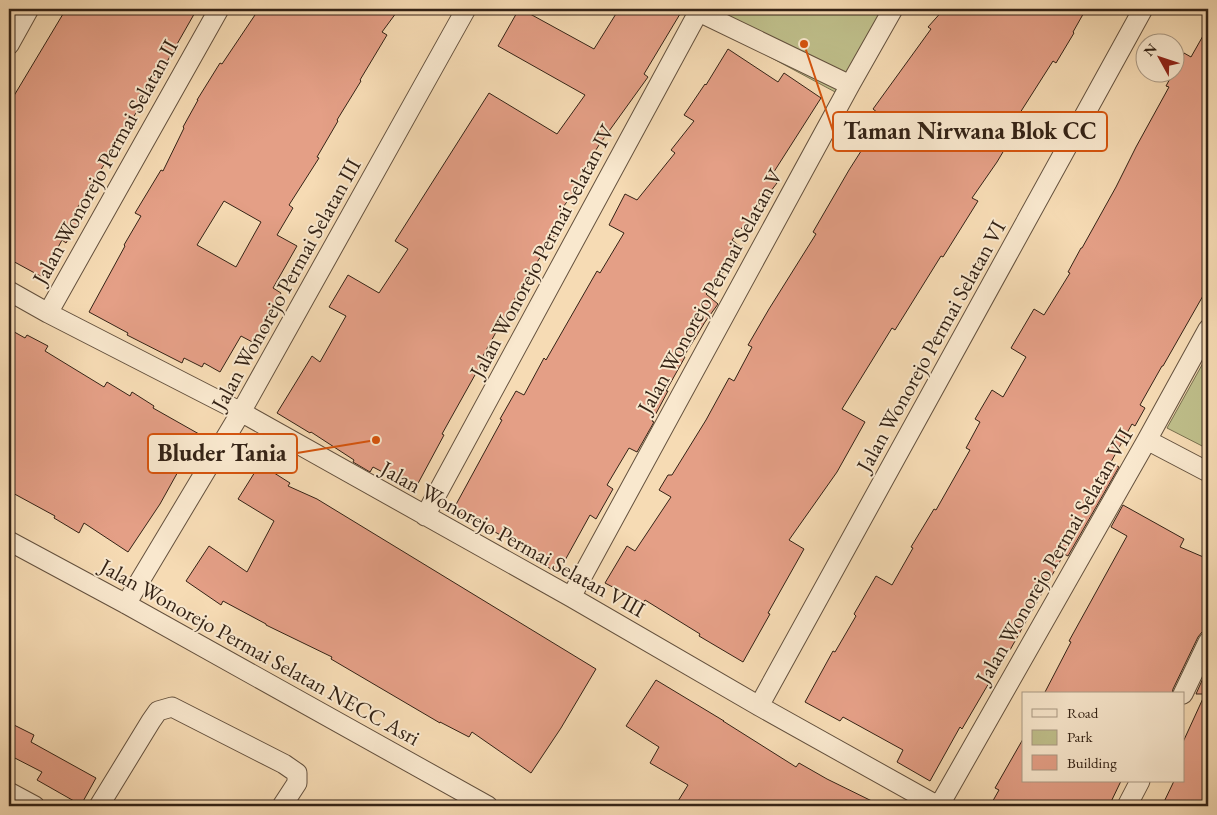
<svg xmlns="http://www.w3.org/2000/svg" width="1217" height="815" viewBox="0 0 1217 815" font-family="'EB Garamond',serif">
  <rect width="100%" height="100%" fill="#f6dbb4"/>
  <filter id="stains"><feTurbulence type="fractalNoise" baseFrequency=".004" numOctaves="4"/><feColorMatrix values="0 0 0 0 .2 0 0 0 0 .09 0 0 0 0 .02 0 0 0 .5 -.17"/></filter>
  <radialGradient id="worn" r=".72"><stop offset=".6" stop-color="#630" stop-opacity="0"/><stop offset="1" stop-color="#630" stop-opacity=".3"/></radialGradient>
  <path fill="#bfbf8b" stroke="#7a7150" d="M725 9H884L837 93 714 27Z
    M1208 354V449L1167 428Z"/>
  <path fill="#e49f86" stroke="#342316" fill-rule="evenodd" d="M66 9H197L160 74 73 215 80 220 66 243 62 240 42 277 9 259V104Z
    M259 9H399L382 32 387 35 360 80 361 81 337 120 338 121 317 157 319 158 289 205 293 208 277 235 297 246 273 288 281 293 263 326 266 327 256 344 241 336 220 372 204 363 202 367 184 358 182 363 127 335 128 333 89 312 125 246 124 245 141 216 135 213 161 170 163 171 184 128 183 127 198 100H197L220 63 222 64ZM224 201 261 222 236 267 197 245Z
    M519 9H521L594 49 619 9H683L644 74 648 77 599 145 586 166 589 168 574 188 576 190 560 211 566 215 553 234 555 235 540 255 541 256 521 287 502 324 501 323 483 356 485 357 442 434 444 435 415 489 373 467 370 472 353 462 354 460 311 432 310 433 277 413 312 356 320 362 346 316 329 307 348 275 379 293 408 249 395 241 489 93 557 134 585 95 498 46Z
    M944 9H1086L1073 32 1074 33 1056 63 1053 61 1011 127 1016 130 997 162 972 198 978 201 943 257 941 256 895 330 892 328 842 409 865 422 837 472 789 540 804 549 768 613 770 614 743 662 699 636 700 634 645 600 643 603 605 583 627 546 635 551 671 497 659 490 668 475H672L706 420 729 378 734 381 752 347 748 345 769 309 816 234 813 232 849 170 863 148 856 143 878 113 873 109 931 29 928 27Z
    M1208 27V287L1163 366H1162L1140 405 1145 408 1135 426 1132 424 1111 462 1119 467 1068 556 1064 554 1010 650H1009L993 676 962 729 960 727 930 781 897 762 903 750 843 717 840 721 805 702 833 651 835 652 856 616 854 614 876 576 892 585 913 548 911 547 934 509 936 510 970 450 966 448 980 422 975 419 992 390 1003 397 1026 357 1011 348 1034 309 1044 315 1070 273 1068 272 1081 248H1082L1116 187 1136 147 1169 87 1166 86 1184 53 1191 57Z
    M728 49 778 82 784 73 821 98 770 178 777 183 754 213 732 240 742 248 706 294 718 304 705 322 684 356 685 357 666 391H668L652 421 654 422 637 452 629 448 607 485 613 489 596 519 590 515 558 573 530 557 533 552 453 510 502 420 500 419 516 391 524 395 544 358 546 360 597 271 600 273 624 233 609 225 625 194 637 200 675 153 671 150 694 121 684 115 705 84 706 85Z
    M9 329 25 338 27 335 48 346 45 351 104 387 107 382 130 396 132 392 154 406 153 408 199 434 160 504 128 552 84 523 79 533 54 518 55 516 9 491Z
    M260 464 290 483 288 486 317 499 596 669 561 728 531 773 472 732 469 737 440 722V723L331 659 332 657 266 625V624L223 601 221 605 186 581 209 546 247 572 274 521 238 499Z
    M1123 505 1184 539 1180 547 1208 559V631L1202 632 1198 637 1173 689 1172 694H1044L1071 642 1069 641 1127 536 1111 527Z
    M1208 667V806H1162L1174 781H1183V742L1205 694H1196Z
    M656 680 724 721H723L796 767 799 763 827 779 882 806H675L688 785 650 763 659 747 626 726Z
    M14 725 34 735 31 742 96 778 81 805 37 780 42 772 9 755V736Z
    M1023 739V781H1121L1109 806H990L999 790 995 788Z"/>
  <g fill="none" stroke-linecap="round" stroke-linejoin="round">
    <defs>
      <path id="street" d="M699 12 850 85
        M9 45 29 9
        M9 291 48 313 241 412 571 597 759 706 938 806
        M48 313 219 9
        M1147 440 1208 472
        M425 516 700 9
        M9 541 126 604 488 806
        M571 597 850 85 893 9
        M126 604 241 412 466 9
        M1183 694 1208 642
        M759 706 1143 9
        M9 792 35 806
        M99 806 151 721 158 711 172 707 284 764 297 773V783L282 806
        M939 806 1147 440 1208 329
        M1127 806 1140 781"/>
    </defs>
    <use href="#street" stroke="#64513e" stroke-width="21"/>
    <use href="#street" stroke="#f9e8ce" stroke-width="19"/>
  </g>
  <g text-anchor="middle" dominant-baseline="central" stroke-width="4" stroke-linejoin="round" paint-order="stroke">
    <g font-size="22" fill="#342316" stroke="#f9e8ce">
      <text transform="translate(105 162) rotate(-61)">Jalan Wonorejo Permai Selatan II</text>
      <text transform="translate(542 251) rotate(-62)">Jalan Wonorejo Permai Selatan IV</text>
      <text transform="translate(286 284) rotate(-61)">Jalan Wonorejo Permai Selatan III</text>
      <text transform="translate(710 291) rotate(-61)">Jalan Wonorejo Permai Selatan V</text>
      <text transform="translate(931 346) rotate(-61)">Jalan Wonorejo Permai Selatan VI</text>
      <text transform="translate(513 539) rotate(29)">Jalan Wonorejo Permai Selatan VIII</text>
      <text transform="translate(1054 556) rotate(-60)">Jalan Wonorejo Permai Selatan VII</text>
      <text transform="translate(260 652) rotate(29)">Jalan Wonorejo Permai Selatan NECC Asri</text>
    </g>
  </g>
  <path fill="none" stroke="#d6540d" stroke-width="2" d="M804 44L833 131M376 440L297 453"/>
  <g fill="#d6540d" stroke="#f9e8ce" stroke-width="2">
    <circle cx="804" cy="44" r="5"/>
    <circle cx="376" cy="440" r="5"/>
  </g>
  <g fill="#f9e8ce" stroke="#d6540d" stroke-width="2">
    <rect x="833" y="112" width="274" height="39" rx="5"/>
    <rect x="148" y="434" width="149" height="39" rx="5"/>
  </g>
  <g font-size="24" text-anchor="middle" font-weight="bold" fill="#342316">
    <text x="970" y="139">Taman Nirwana Blok CC</text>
    <text x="222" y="461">Bluder Tania</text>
  </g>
  <rect width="1217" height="815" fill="none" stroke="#f6dbb4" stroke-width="30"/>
  <rect x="10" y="10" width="1197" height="795" fill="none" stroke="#342316" stroke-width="2.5"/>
  <rect x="15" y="15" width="1187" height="785" fill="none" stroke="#342316"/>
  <rect x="1022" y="692" width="162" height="90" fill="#f9e8ce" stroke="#aa9984"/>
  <rect x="1032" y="709" width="25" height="8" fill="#f9e8ce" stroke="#aa9984"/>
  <text x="1067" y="718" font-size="15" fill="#342316">Road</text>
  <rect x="1032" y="730" width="25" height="15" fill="#bfbf8b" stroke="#aa9984"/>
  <text x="1067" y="742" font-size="15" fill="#342316">Park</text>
  <rect x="1032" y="755" width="25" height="15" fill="#e49f86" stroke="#aa9984"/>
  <text x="1067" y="768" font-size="15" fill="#342316">Building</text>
  <g transform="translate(1160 58) rotate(310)"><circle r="24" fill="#f9e8ce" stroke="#aa9984"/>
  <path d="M0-4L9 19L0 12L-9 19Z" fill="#8f2418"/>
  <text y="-8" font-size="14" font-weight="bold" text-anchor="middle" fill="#342316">N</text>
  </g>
  <rect width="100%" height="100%" filter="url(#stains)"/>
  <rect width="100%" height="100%" fill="url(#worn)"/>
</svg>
